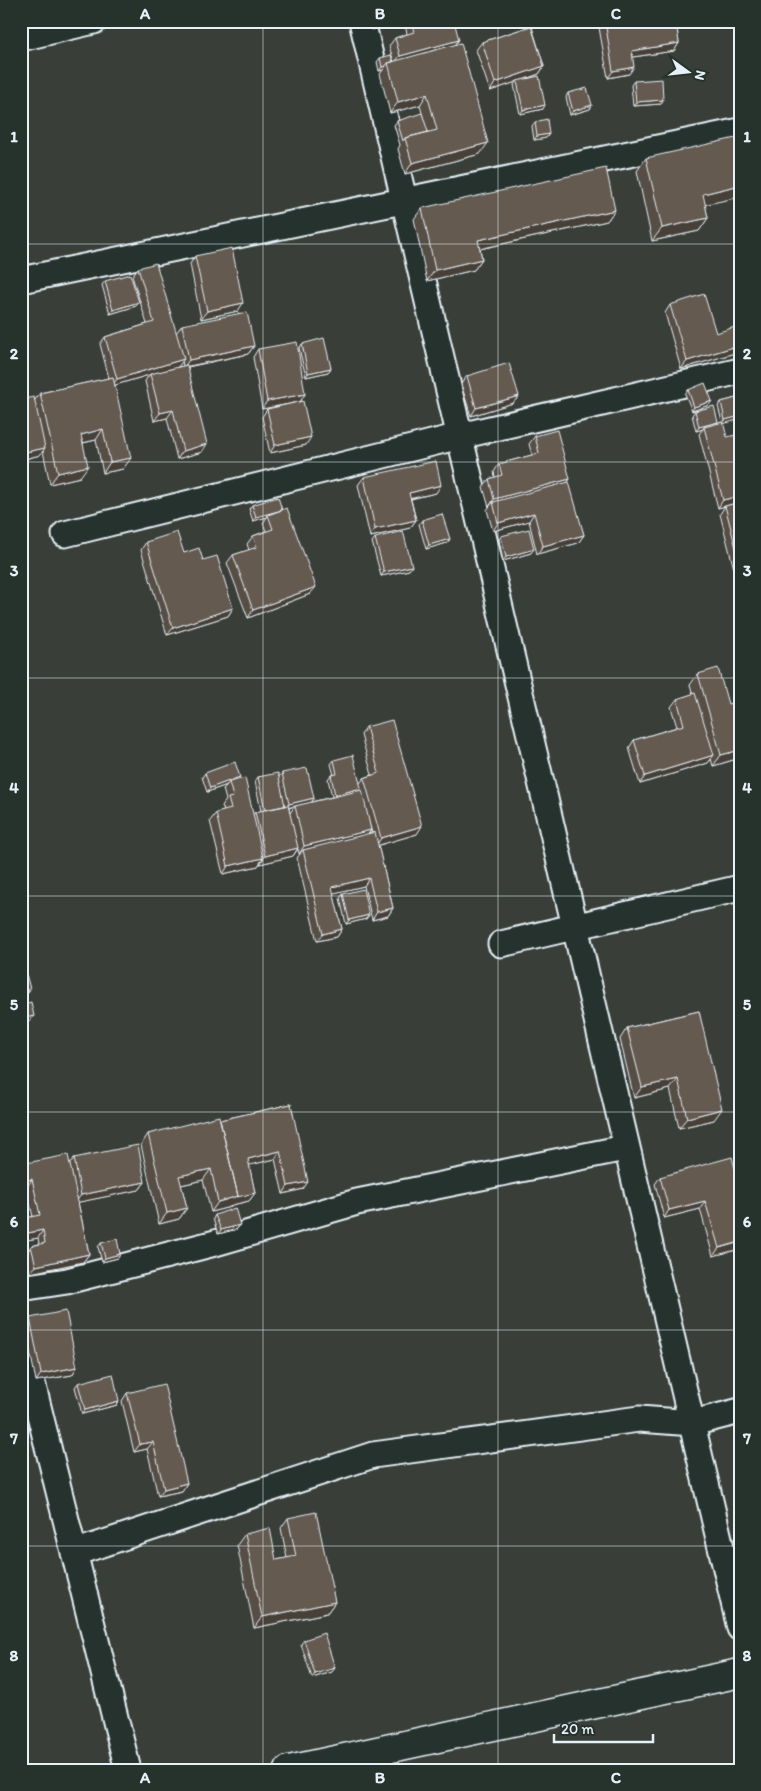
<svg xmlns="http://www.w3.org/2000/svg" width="761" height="1791" viewBox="0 0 761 1791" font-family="Itim,sans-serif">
  <rect width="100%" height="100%" fill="#393f38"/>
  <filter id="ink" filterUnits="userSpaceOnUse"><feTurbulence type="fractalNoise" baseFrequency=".02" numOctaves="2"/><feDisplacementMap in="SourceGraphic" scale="10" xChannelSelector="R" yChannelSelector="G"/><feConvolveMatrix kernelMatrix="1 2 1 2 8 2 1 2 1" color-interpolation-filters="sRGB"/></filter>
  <g filter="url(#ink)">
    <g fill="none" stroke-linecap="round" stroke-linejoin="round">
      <defs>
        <path id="minor" d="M362 21 740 1628
          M21 38 94 21
          M21 280 740 131
          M65 534 460 436 740 371
          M501 944 740 888
          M21 1288 67 1281 215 1243 357 1202 625 1148
          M21 1338 128 1770
          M74 1553 373 1455 639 1419 693 1423 740 1411"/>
        <path id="tertiary" d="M289 1770 740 1673"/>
      </defs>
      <use href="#minor" stroke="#e8f1f8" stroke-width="29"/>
      <use href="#tertiary" stroke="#e8f1f8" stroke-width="31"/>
      <use href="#minor" stroke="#26332d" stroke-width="25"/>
      <use href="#tertiary" stroke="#26332d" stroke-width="28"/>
    </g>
    <path fill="#574d45" stroke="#e8f1f8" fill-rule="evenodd" d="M369 21H400L371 30Z
      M404 21H454L455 45 480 154 405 174 398 149 400 145 394 125 397 121H424L420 105 390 113 380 74 383 70 379 71 377 62 380 58 394 62 389 46 395 38 407 34Z
      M523 21H554L532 27 544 66 539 74 528 78 543 109 520 114 514 85 516 82 490 91 476 50 482 42 525 28Z
      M599 21H676L679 43 674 51 633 57 629 74 608 78 598 22Z
      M634 81 661 104 633 106 631 85Z
      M568 93 592 105 590 109 570 115 566 97Z
      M535 122 549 134 546 138 534 140 532 126Z
      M646 158 705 205 708 218 699 231 652 241 637 171Z
      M422 208 615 210 607 221 480 249 482 259 474 270 427 281 414 219Z
      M195 256 238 311 201 319 190 264Z
      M138 268 176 333 182 325 254 346 248 354 188 367 202 452 177 459 167 418 154 421 145 381 149 375 115 385 123 469 103 473 96 440 83 443 80 477 50 484 43 451 40 455 21 460V400H35L40 393 109 378 100 344 105 337 147 324 132 276ZM182 361 183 366 171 369 178 367Z
      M105 281 139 302 136 306 110 314 102 285Z
      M670 305 716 333 738 352 681 369 665 313Z
      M302 344 331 368 328 372 306 377 299 348Z
      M258 349 305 394 300 402 306 445 270 453 262 417 267 409 293 403 262 409 253 357Z
      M467 376 519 396 513 403 471 416 461 384Z
      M688 390 709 405 692 411 685 394Z
      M740 397 723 424 740 502 718 508 699 434 703 429 696 431 692 415 695 411 717 423 722 422 718 406 721 402Z
      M535 436 570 479 567 483 584 535 578 543 537 554 529 521 493 531 487 510 489 507 483 487 489 479 495 477 494 472 499 464 532 455 529 444Z
      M364 477 436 493 411 499 416 520 410 528 370 537 358 485Z
      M740 502V572L735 573 720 514 725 506Z
      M252 505 282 510 310 594 248 618 227 563 233 555 249 550 247 544 253 536 266 531 263 523 267 517 253 521 249 509Z
      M422 520 450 539 447 543 426 549 419 524Z
      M501 536 531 553 503 561 499 540Z
      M375 538 412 566 409 570 381 576 372 542Z
      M146 542 184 553 203 560 233 608 228 616 167 635 141 550Z
      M739 576H740V595L736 580Z
      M740 663V693L734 672Z
      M698 674 740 758 713 766 711 759 708 763 640 784 629 748 634 740 677 727 671 707 677 699 693 694 690 685Z
      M366 727 417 834 378 845 393 908 388 916 372 920 364 886 333 893 342 929 337 937 317 941 297 858 300 854H299L298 849 293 856 260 864V863L258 866 223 874 210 821 216 813 224 811 222 806 226 800 223 789 227 785 207 792 202 777 205 773 238 779 253 815 255 812 261 811 255 781 258 777H279L282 773 311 802 332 797 328 779 331 775H334L331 764 334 760 360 783 364 778 372 775 361 735ZM295 806 290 813 289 808ZM368 820 372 833 368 834 371 830Z
      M343 894 369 915 366 919 346 924 340 898Z
      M699 1011 714 1120 679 1128 670 1089 634 1098 620 1039 627 1028Z
      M291 1104 303 1189 283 1194 275 1159 249 1165 255 1193 249 1201 232 1205 230 1207 211 1212 203 1180 181 1185 187 1208 179 1219 159 1224 141 1145 148 1134 220 1120Z
      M74 1158 145 1182 139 1190 78 1202 89 1254 83 1262 30 1273 26 1254 31 1246 39 1244 38 1238 22 1241 21 1235V1223L25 1218 33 1217 21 1164H70Z
      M660 1177 740 1188V1249L713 1256 700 1209 664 1218 655 1184Z
      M215 1215 240 1225 237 1229 218 1234 213 1219Z
      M101 1243 120 1254 118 1258 102 1262 98 1247Z
      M30 1318 77 1367 72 1375 36 1381 25 1326Z
      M78 1383 119 1401 117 1405 82 1414 75 1387Z
      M127 1393 187 1483 182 1491 158 1496 147 1449 134 1452 122 1401Z
      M288 1518 335 1602 327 1613 254 1628 237 1545 245 1534 276 1560 287 1558 281 1528Z
      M304 1640 332 1672 312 1678 301 1644Z"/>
    <path fill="#473f38" stroke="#e8f1f8" d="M380 21H400L371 30 377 22Z
      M531 21H554L526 29Z
      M459 40 453 47 394 63 400 56Z
      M679 43 674 51 626 58 632 51Z
      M386 66 383 70 379 71 382 67Z
      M544 66 539 74 517 82V81L516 82 490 91 495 83Z
      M634 67 629 74 608 78 613 71Z
      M427 94 420 105 390 113 398 102Z
      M663 100 661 104 633 106 636 102Z
      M545 105 543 109 520 114 523 110Z
      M592 105 590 109 570 115 573 111Z
      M549 134 546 138 534 140 537 136Z
      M488 143 480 154 405 174 412 163Z
      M740 185V197L694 207 703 194Z
      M615 210 607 221 470 251 478 240Z
      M708 218 699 231 652 241 662 228Z
      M482 259 474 270 427 281 435 270Z
      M139 302 136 306 110 314 113 310Z
      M243 303 238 311 201 319 207 311Z
      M740 345V349L738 352 681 369 687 361Z
      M254 346 248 354 184 367 189 360Z
      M184 359 178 367 150 375V374L149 375 112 386 117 379Z
      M331 368 328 372 306 377 308 373Z
      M305 394 300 402 262 409 267 401Z
      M519 396 513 403 471 416 476 408Z
      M712 401 709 405 692 411 694 407Z
      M173 410 167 418 154 421 160 413Z
      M740 416V419L723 424 725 420Z
      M718 422 715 426 704 427 703 429 696 431 699 427Z
      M103 429 96 440 73 445 81 435Z
      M311 437 306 445 270 453 275 445Z
      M207 444 202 452 177 459 183 451Z
      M45 448 40 455 21 460V453Z
      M131 458 123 469 103 473 110 462Z
      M88 466 80 477 50 484 58 473Z
      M570 479 564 487 493 502 489 507 494 499Z
      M441 485 436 493 404 500 409 493Z
      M740 496V502L718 508 723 500Z
      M282 510 268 515 267 517 253 521 256 517Z
      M534 513 529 521 493 531 498 523Z
      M416 520 410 528 370 537 375 529Z
      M584 535 578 543 537 554 543 546Z
      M450 539 447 543 426 549 429 545Z
      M534 549 531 553 503 561 506 557Z
      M412 566 409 570 381 576 384 572Z
      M740 566V572L735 573Z
      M316 587 310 594 248 618 253 610Z
      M233 608 228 616 167 635 173 628Z
      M740 750V758L713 766 721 755Z
      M714 755 708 763 640 784 645 776Z
      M240 777 237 781 229 782 227 785 207 792 210 788Z
      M361 788 358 792 332 799 335 795Z
      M314 798 311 803 286 808 289 804Z
      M422 826 417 834 376 846 381 838Z
      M371 830 365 838 303 850 300 854H299L304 846Z
      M298 848 293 856 260 864 265 856Z
      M263 858 258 866 223 874 228 866Z
      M369 878 364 886 326 895 332 887Z
      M393 908 388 916 372 920 377 912Z
      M369 915 366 919 346 924 349 920Z
      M342 929 337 937 317 941 323 934Z
      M30 989 25 997 21 998V991Z
      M34 1016 31 1020 21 1022V1019Z
      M678 1079 670 1089 634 1098 642 1087Z
      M722 1109 714 1120 679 1128 687 1118Z
      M280 1151 275 1159 242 1167 248 1159Z
      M211 1169 203 1180 172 1187 179 1176Z
      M32 1179 27 1187 21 1188V1182Z
      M145 1182 139 1190 75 1203 81 1195Z
      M308 1182 303 1189 283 1194 288 1186Z
      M255 1193 249 1201 232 1205 230 1207 211 1212 218 1202 238 1196Z
      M705 1201 700 1209 664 1218 669 1210Z
      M187 1208 179 1219 159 1224 167 1213Z
      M240 1225 237 1229 218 1234 221 1230Z
      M43 1230 38 1238 22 1241 28 1233Z
      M740 1242V1249L713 1256 719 1248Z
      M89 1254 83 1262 30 1273 36 1266Z
      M120 1254 118 1258 102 1262 105 1258Z
      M77 1367 72 1375 36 1381 41 1374Z
      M119 1401 117 1405 82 1414 85 1410Z
      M153 1442 147 1449 134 1452 140 1444Z
      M187 1483 182 1491 158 1496 164 1489Z
      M335 1602 327 1613 254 1628 262 1617Z
      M335 1668 332 1672 312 1678 315 1674Z"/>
    <path fill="#655a50" stroke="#e8f1f8" d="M411 21H454L459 40 400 56 395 38 414 32Z
      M605 21H676L679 43 632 51 634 67 613 71Z
      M531 26 544 66 495 83 482 42Z
      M461 43 488 143 412 163 405 138 437 130 427 94 398 102 388 63Z
      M391 55 393 62 388 63 386 66 382 67 380 58Z
      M539 76 545 105 523 110 517 81Z
      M662 79 663 100 636 102 634 81Z
      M587 88 592 105 573 111 568 93Z
      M422 113 428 132 405 138 403 141 397 121Z
      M547 119 549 134 537 136 535 122Z
      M740 137V185L703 194 708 218 662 228 646 158Z
      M606 168 615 210 478 240 482 259 435 270 422 208Z
      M232 248 243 303 207 311 195 256Z
      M156 263 184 359 117 379 105 337 154 322 138 268Z
      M130 274 139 302 113 310 105 281Z
      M704 294 716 333 738 326 740 332V345L687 361 670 305Z
      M247 312 254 346 189 360 182 325Z
      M324 338 331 368 308 373 302 344Z
      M297 342 305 394 267 401 258 349Z
      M509 363 519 396 476 408 467 376Z
      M187 365 207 444 183 451 173 410 160 413 150 374Z
      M113 377 131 458 110 462 103 429 81 435 88 466 58 473 40 393Z
      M705 383 712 401 694 407 688 390Z
      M34 397 45 448 21 453V400Z
      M740 397V416L725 420 721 402Z
      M303 401 311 437 275 445 267 409Z
      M714 406 718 422 699 427 695 411Z
      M723 422 727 437 740 434V496L723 500 704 427Z
      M557 430 570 479 494 499 489 479 502 475 499 464 539 453 535 436Z
      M436 461 441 485 409 493 416 520 375 529 364 477Z
      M569 482 584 535 543 546 534 513 498 523 493 502Z
      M278 497 282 510 256 517 252 505Z
      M740 502V564L725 506Z
      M287 508 316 587 253 610 233 555 257 547 253 536 273 529 268 515Z
      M442 514 450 539 429 545 422 520Z
      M529 529 534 549 506 557 501 536Z
      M403 531 412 566 384 572 375 538Z
      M177 532 184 553 199 548 203 560 217 556 233 608 173 628 146 542Z
      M718 668 728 704 740 700V750L721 755 698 674Z
      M695 693 714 755 645 776 634 740 684 725 677 699Z
      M392 720 422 826 381 838 364 778 379 773 366 727Z
      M353 755 361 788 335 795 331 775 337 774 334 760Z
      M235 762 240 777 210 788 205 773Z
      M307 768 314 798 289 804 282 773Z
      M278 773 285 806 265 810 258 777Z
      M245 778 263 858 228 866 216 813 231 809 228 798 233 797 229 782Z
      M362 790 371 830 304 846 295 806Z
      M288 805 298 848 265 856 255 812Z
      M375 832 393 908 377 912 369 878 332 887 342 929 323 934 303 850Z
      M363 889 369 915 349 920 343 894Z
      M21 955 30 989 21 991Z
      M31 1002 34 1016 21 1019V1005Z
      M699 1011 722 1109 687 1118 678 1079 642 1087 627 1028Z
      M291 1104 308 1182 288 1186 280 1151 248 1159 255 1193 237 1197 238 1196 220 1120Z
      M219 1116 238 1196 218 1202 211 1169 179 1176 187 1208 167 1213 148 1134Z
      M138 1145 145 1182 81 1195 74 1158Z
      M68 1155 89 1254 36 1266 31 1246 45 1243 43 1230 28 1233 25 1218 40 1215 32 1179 21 1182V1164Z
      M732 1157 740 1188V1242L719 1248 705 1201 669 1210 660 1177Z
      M235 1208 240 1225 221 1230 215 1215Z
      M117 1239 120 1254 105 1258 101 1243Z
      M66 1311 77 1367 41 1374 30 1318Z
      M113 1374 119 1401 85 1410 78 1383Z
      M164 1384 187 1483 164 1489 153 1442 140 1444 127 1393Z
      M316 1512 335 1602 262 1617 245 1534 270 1528 276 1560 296 1556 288 1518Z
      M324 1633 335 1668 315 1674 304 1640Z"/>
  </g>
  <path fill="none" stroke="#e8f1f8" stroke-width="1" stroke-opacity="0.55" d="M263 21V1770M498 21V1770M21 244H740M21 462H740M21 678H740M21 896H740M21 1112H740M21 1330H740M21 1546H740"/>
  <rect width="761" height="1791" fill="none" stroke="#26332d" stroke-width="55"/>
  <g transform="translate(688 72) rotate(105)" stroke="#26332d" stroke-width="4" paint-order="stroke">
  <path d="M0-4L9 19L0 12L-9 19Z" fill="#e8f1f8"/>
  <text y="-8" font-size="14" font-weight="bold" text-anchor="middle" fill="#e8f1f8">N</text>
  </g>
  <path d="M554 1734v8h99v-8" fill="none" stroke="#e8f1f8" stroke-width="2.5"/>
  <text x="561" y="1734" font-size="15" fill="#e8f1f8" stroke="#26332d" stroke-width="4" paint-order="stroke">20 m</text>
  <rect x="28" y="28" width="706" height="1736" fill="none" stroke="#e8f1f8" stroke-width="2"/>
  <g font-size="16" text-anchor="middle" font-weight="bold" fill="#e8f1f8">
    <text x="145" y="19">A</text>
    <text x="380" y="19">B</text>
    <text x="616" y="19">C</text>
    <text x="14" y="142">1</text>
    <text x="747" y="142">1</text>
    <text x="14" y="359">2</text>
    <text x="747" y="359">2</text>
    <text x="14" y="576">3</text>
    <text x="747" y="576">3</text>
    <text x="14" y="793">4</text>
    <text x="747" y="793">4</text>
    <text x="14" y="1010">5</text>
    <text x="747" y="1010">5</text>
    <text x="14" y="1227">6</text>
    <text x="747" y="1227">6</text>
    <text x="14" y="1444">7</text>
    <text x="747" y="1444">7</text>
    <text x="14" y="1661">8</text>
    <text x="747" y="1661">8</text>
    <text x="145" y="1783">A</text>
    <text x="380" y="1783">B</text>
    <text x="616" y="1783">C</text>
  </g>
</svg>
